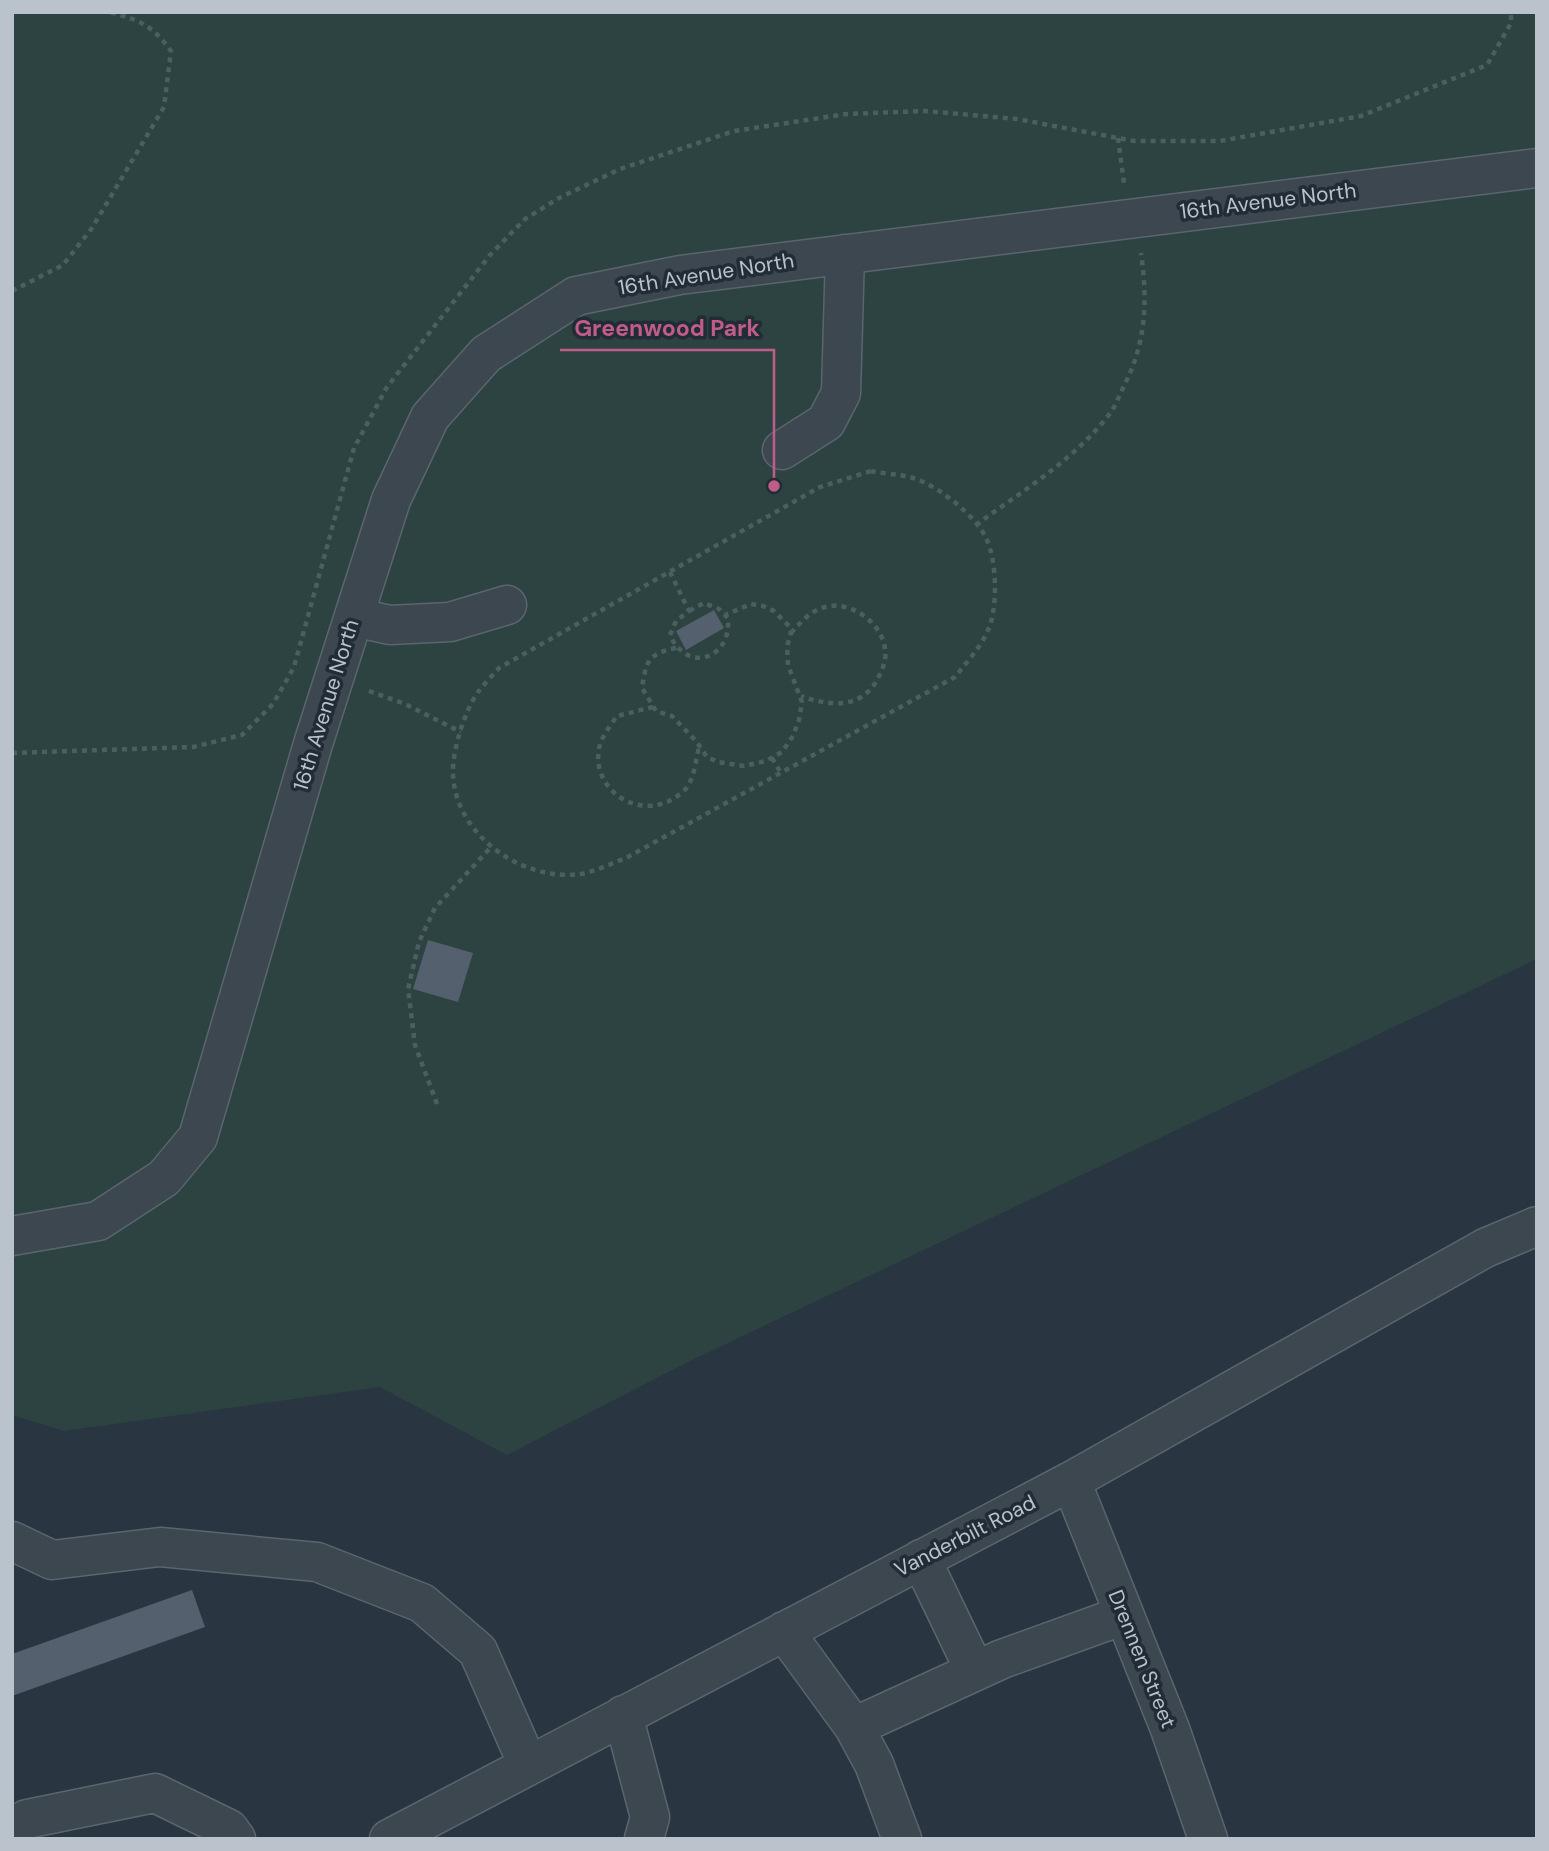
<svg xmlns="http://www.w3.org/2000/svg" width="1549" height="1851" viewBox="0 0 1549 1851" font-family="'DM Sans',sans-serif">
  <rect width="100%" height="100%" fill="#293540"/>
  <path fill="#2c4342" d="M12 12H1537V959L688 1362 507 1455 380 1387 64 1431 12 1415Z"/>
  <path fill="#55606e" d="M714 610 724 628 686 650 676 631Z
    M428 940 473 953 458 1002 413 989Z
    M192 1590 205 1627 12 1696V1654Z"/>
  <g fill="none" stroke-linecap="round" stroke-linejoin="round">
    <defs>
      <path id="minor" d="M782 450 826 422 841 393 845 254
        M354 617 390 625 450 622 507 605
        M12 1236 98 1221 164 1178 198 1137 313 744 391 500 430 417 486 354 576 296 680 275 1537 168
        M1071 1481 1170 1729 1208 1839
        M12 1541 52 1560 160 1547 317 1562 422 1603 478 1651 528 1765
        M921 1559 975 1671
        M784 1631 854 1727 1002 1659 1124 1615
        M623 1715 650 1817 644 1839
        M854 1727 874 1764 902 1839
        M12 1826 27 1819 155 1793 229 1829 236 1839
        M389 1839 1071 1481 1485 1248 1537 1226"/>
    </defs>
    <use href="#minor" stroke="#5b656e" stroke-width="41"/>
    <path stroke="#4b5f60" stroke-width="4.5" stroke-dasharray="5 5" stroke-linecap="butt" d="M1118 138 1124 183
      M12 291 63 265 92 228 164 107 171 51C152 25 140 20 109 12
      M871 471C884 474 900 474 913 478 937 485 976 516 986 538 996 558 997 597 992 618 987 641 969 659 955 677L626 858C612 863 595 872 580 874 522 882 454 834 453 773 452 751 465 710 478 692 484 684 492 676 499 668L820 487Z
      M976 525C1022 491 1076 459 1111 412 1116 405 1119 396 1123 388 1146 344 1148 302 1141 253
      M670 572 689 611 676 621 670 635C688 675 732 658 728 618L719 609 704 603 689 611
      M791 633C801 622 810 611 825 607 851 600 882 623 885 649 887 659 882 671 877 680 860 710 829 706 801 696
      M676 648C648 654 646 661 642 688L656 711 672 716 696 741 707 757 718 762 744 766 766 761 782 752 793 736 799 720 802 702 788 665 787 646 791 633 789 626 774 611 763 606 751 604 725 615
      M369 691 405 704 461 732
      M653 707 617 716C610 726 601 737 599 749 592 788 634 818 669 801 676 797 685 792 689 784 695 773 696 759 699 747
      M12 753 193 747 242 735 273 704 294 667 354 448 387 387 490 255 525 219 559 198 620 169 734 131 847 114 925 111 1017 119 1134 141H1220L1361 116 1487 65 1511 23V12
      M772 758 781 773
      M437 1104 415 1045 408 989 419 942 435 908 491 847"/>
    <use href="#minor" stroke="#3d4750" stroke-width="38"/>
  </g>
  <g text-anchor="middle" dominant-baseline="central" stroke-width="7" stroke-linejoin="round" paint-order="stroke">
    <g font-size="21" fill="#bac2cb" stroke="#222c36">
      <text transform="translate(1268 201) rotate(-7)">16th Avenue North</text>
      <text transform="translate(706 274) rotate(-9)">16th Avenue North</text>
      <text transform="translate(326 705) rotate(-73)">16th Avenue North</text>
      <text transform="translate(965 1536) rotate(-27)">Vanderbilt Road</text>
      <text transform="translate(1142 1659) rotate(68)">Drennen Street</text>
    </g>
  </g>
  <path fill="none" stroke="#bf5c88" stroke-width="2.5" d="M774 486L774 350H560"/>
  <circle fill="#bf5c88" stroke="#222c36" stroke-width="2.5" cx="774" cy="486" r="7"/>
  <g font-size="23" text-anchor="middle" font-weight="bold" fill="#bf5c88" stroke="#222c36" stroke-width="7" stroke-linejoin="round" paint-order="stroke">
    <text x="667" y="336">Greenwood Park</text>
  </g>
  <rect width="1549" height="1851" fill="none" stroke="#bac2cb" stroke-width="28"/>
</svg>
